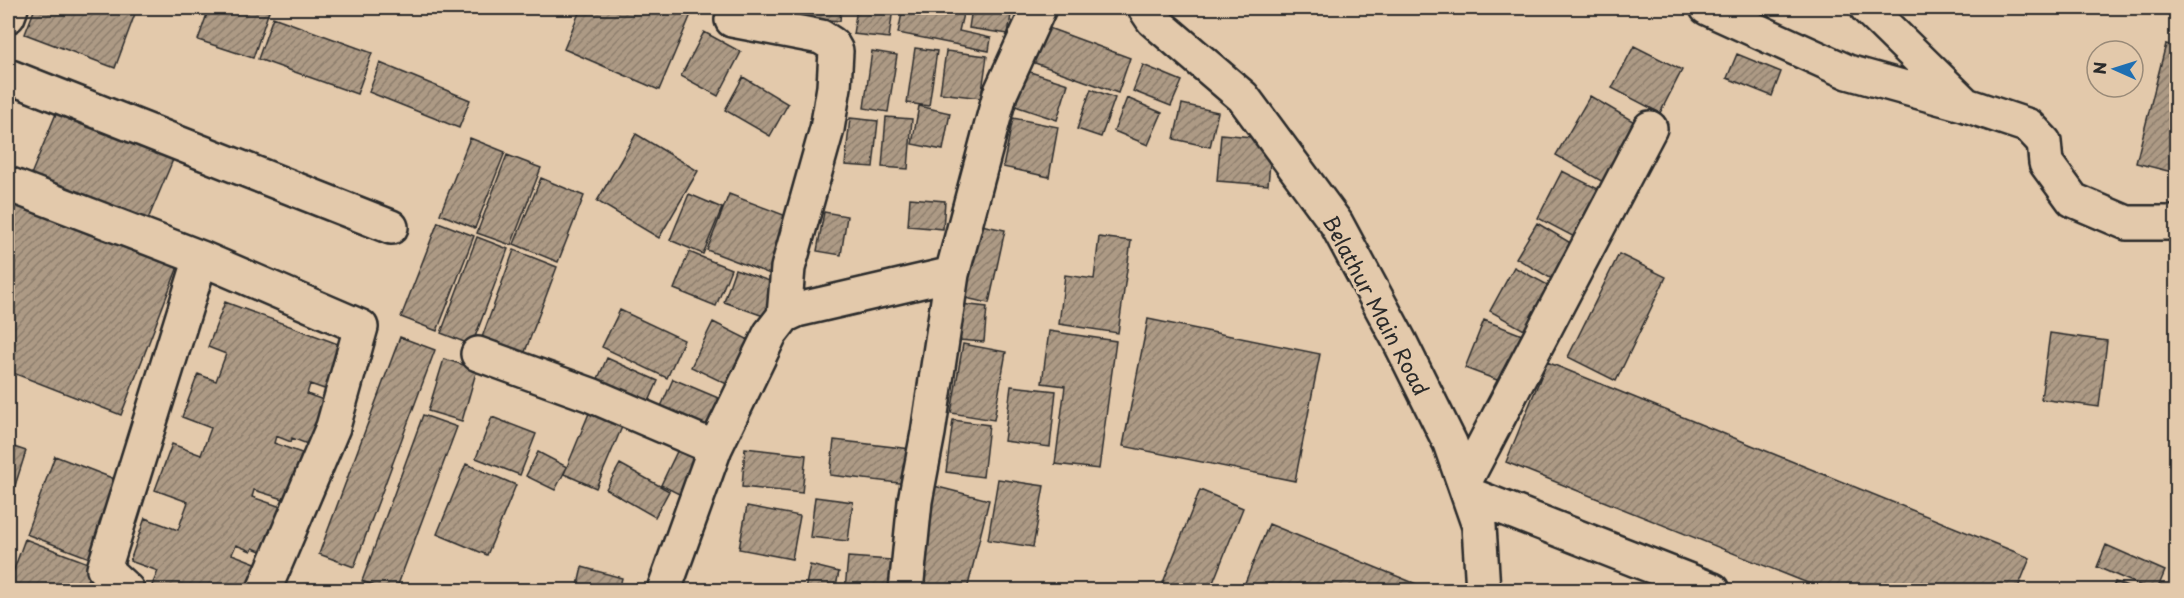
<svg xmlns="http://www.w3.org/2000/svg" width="2184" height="598" viewBox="0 0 2184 598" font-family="'Playpen Sans',sans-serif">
  <defs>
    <pattern id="building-hatch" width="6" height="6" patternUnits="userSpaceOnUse" patternTransform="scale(1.5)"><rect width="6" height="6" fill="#ad9a85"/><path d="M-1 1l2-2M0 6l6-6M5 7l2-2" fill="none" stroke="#8d7e6d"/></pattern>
  </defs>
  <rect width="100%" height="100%" fill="#e3c9ab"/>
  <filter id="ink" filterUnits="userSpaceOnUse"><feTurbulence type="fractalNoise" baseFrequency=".0167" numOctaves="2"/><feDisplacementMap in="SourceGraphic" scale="12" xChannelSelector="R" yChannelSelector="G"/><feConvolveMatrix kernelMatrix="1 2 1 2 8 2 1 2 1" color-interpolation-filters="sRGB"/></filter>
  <g filter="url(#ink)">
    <path fill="url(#building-hatch)" stroke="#2b2b2b" stroke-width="1.5" d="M35 8H127L136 11 115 68 25 34Z
      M209 8H270L253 58 198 40Z
      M581 8H682L692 12 659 90 564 49Z
      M804 8H841L840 21 804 18Z
      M857 8H893L889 38 853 34Z
      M903 8H949L964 10 959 31 991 38 989 51 898 33Z
      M972 8H1012L1008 34 969 28Z
      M273 17 372 53 357 94 258 59Z
      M1038 24 1130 58 1118 93 1024 59Z
      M704 32 741 52 718 96 681 76Z
      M2166 44 2176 46V173L2136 163Z
      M1634 46 1682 70 1660 113 1612 88Z
      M915 48 937 51 929 106 907 103Z
      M872 51 897 55 888 112 864 108Z
      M946 51 987 56 981 98 940 93Z
      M1737 54 1781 72 1772 96 1727 78Z
      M380 63 470 100 459 128 369 92Z
      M1143 65 1182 81 1171 106 1133 91Z
      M1027 71 1068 84 1057 120 1015 106Z
      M743 77 788 104 770 136 725 110Z
      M1091 89 1115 98 1101 137 1077 129Z
      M1590 96 1643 127 1610 186 1556 155Z
      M1127 98 1162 113 1148 145 1114 131Z
      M60 104 175 155 143 231 28 182Z
      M1182 104 1218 112 1210 147 1174 139Z
      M919 106 950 113 943 150 912 144Z
      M886 117 912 119 908 169 882 167Z
      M850 118 878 121 873 167 845 165Z
      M1013 118 1058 127 1049 177 1003 167Z
      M636 134 698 171 659 238 597 201Z
      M1221 134 1272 139 1268 185 1217 181Z
      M470 138 505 152 475 228 440 214Z
      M507 155 541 168 511 245 477 233Z
      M1562 171 1608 194 1584 242 1538 218Z
      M541 178 584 196 558 262 514 244Z
      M689 194 722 208 703 254 670 240Z
      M729 194 799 221 778 277 707 250Z
      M8 198 179 264 121 415 8 371Z
      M910 198 945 201 943 229 908 226Z
      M824 212 847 216 841 255 817 251Z
      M438 222 474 236 437 331 401 317Z
      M967 222 1005 230 989 303 951 295Z
      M1537 223 1584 251 1564 286 1516 258Z
      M477 237 508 249 472 345 441 333Z
      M1099 237 1131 241 1118 333 1059 324 1065 275 1094 279Z
      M514 250 557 267 523 357 481 340Z
      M689 252 731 269 716 306 674 289Z
      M1619 254 1666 277 1616 381 1568 357Z
      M1514 267 1561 292 1537 337 1490 311Z
      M735 269 784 286 772 319 724 302Z
      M225 302 346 347 330 391 310 384 307 394 326 401 310 445 292 438 291 442 276 436 274 443 307 455 290 501 254 490 252 497 287 509 270 555 253 548 251 551 236 545 232 554 266 567 257 590H150L158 571 130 561 145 518 178 530 188 502 155 490 172 444 201 455 211 428 182 417 198 374 216 381 226 354 208 347Z
      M961 304 987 307 984 342 958 340Z
      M620 310 684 340 667 378 602 347Z
      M1148 319 1320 354 1295 481 1123 446Z
      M1484 320 1522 335 1505 383 1465 368Z
      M713 322 755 343 733 387 691 367Z
      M1049 331 1116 341 1099 469 1055 464 1065 386 1042 383Z
      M2050 333 2107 341 2099 407 2041 399Z
      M400 337 435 350 354 567 319 554Z
      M963 344 1006 352 994 420 951 413Z
      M607 358 658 381 647 406 596 383Z
      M444 359 477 369 462 421 428 411Z
      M1547 362 2030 558 2017 590H1825L1506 462Z
      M673 379 723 400 707 439 656 418Z
      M1011 386 1056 391 1050 447 1004 441Z
      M592 406 625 420 596 488 564 474Z
      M423 415 457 427 396 590H385L362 581Z
      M492 417 536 434 520 475 476 458Z
      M953 420 989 425 983 477 946 472Z
      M683 439 711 453 689 499 661 485Z
      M834 440 911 449 907 484 830 475Z
      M8 445 26 451 8 508Z
      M745 448 806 455 802 493 742 487Z
      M538 452 567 467 555 490 526 476Z
      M55 456 125 483 95 560 26 534Z
      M466 464 516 485 487 555 437 534Z
      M620 464 669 491 655 517 606 489Z
      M998 479 1044 486 1033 547 988 540Z
      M934 486 989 500 967 590H948L911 581Z
      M1200 490 1243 508 1210 590H1160Z
      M815 497 853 502 848 541 810 537Z
      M747 506 800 516 792 559 739 549Z
      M1269 524 1431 590H1242Z
      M25 539 93 565 84 590H20L8 586Z
      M2106 545 2165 571 2157 590H2151L2097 567Z
      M848 557 891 560 889 590H845Z
      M810 565 839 572 835 590H805Z
      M582 567 622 578 619 590H577Z
      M2115 582 2135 590H2112Z"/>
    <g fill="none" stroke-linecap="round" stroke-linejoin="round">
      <defs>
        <path id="minor" d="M1145 8 1153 20 1243 97 1336 223 1400 342 1450 443 1479 526 1483 590
          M1707 8 1848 72 1963 104
          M1867 8 1966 105 2029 126 2044 142 2046 163 2073 200 2127 223H2176
          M8 16 11 8
          M732 20 821 37 832 44 836 51 834 87 827 129 788 268 784 316
          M8 76 391 227
          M8 184 201 258 104 569 127 590
          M201 258 361 327 333 427 264 590
          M478 354 591 395 715 448
          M1464 483 1650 128
          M1468 494 1713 590
          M665 587 715 448 770 334 784 316 797 310 952 274
          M906 590 915 501 928 433 952 274 1000 94 1039 8"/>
      </defs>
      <use href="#minor" stroke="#2b2b2b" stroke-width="38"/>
      <use href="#minor" stroke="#e3c9ab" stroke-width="33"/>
    </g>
  </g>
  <g text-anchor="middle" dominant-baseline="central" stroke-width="6" stroke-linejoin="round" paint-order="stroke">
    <g font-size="21" fill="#2b2b2b" stroke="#e3c9ab">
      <text transform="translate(1377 305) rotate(62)">Belathur Main Road</text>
    </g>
  </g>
  <rect width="2184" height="598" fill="none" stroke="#e3c9ab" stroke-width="30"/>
  <rect x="15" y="15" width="2154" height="568" fill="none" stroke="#2b2b2b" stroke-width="2" filter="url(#ink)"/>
  <g transform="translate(2115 69) rotate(273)"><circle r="28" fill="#e3c9ab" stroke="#998a78" stroke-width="1.5"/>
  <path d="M0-4.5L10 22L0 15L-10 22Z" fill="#1f6fb2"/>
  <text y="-9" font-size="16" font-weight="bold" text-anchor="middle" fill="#2b2b2b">N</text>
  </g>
</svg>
